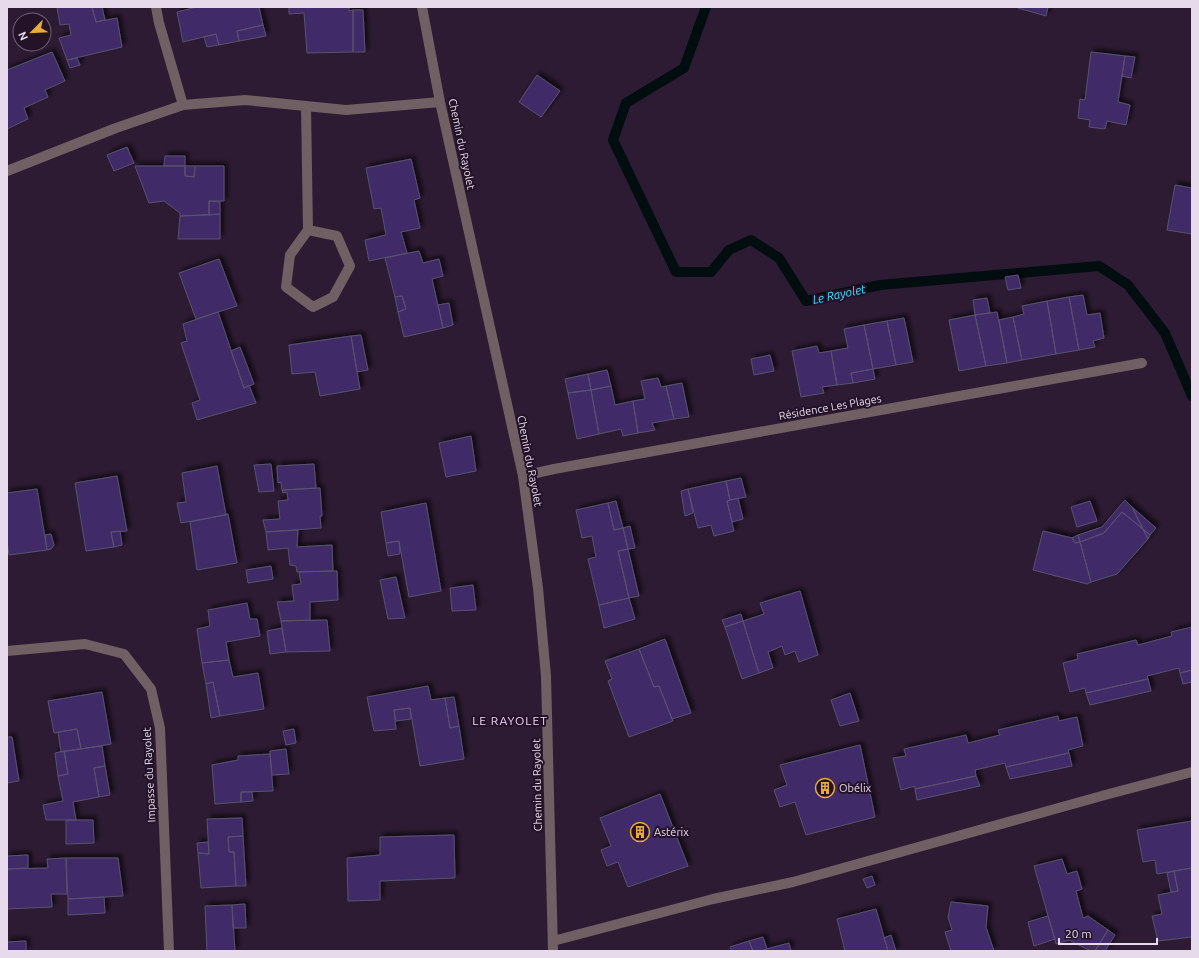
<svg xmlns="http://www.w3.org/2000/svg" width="1199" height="958" viewBox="0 0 1199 958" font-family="Ubuntu,sans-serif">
  <defs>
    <filter id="shadow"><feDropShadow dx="3.5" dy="-3.5" stdDeviation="2" flood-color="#0009"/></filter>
  </defs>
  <rect width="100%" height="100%" fill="#2d1b33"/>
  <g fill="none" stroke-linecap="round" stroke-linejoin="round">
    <path stroke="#020d10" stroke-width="10" d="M706 7 684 68 626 103 613 140 676 272H711L729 250 751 240 779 258 806 301 880 285 1099 266 1128 285 1165 333 1192 396"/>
  </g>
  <path fill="#412a67" stroke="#5a516f" filter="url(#shadow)" d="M57 7H92L96 22 117 18 122 47 67 60 59 38 71 35 69 24 60 25Z
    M92 7H102L105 20 96 22Z
    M197 7H259L263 25 237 31 239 41 219 45 216 34 183 42 177 12Z
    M289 7H349V11L353 10V52L307 53 304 13 289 14Z
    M1018 7H1048L1046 16 1018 8Z
    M353 10H363L365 52H353Z
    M263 25 266 36 239 41 237 31Z
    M216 34 219 45 207 47 204 37Z
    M52 52 65 81 45 90 48 97 24 108 28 119 7 129V70Z
    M1091 52 1125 56 1118 102 1130 105 1126 125 1107 121 1105 129 1089 127 1090 120 1078 118 1080 99 1085 100Z
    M1125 56 1135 57 1131 78 1122 76Z
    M77 58 80 65 70 68 67 60Z
    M537 75 560 91 541 117 519 102Z
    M127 147 134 163 114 171 107 155Z
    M165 156H185V166H164Z
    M411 159 420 198 414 200 420 228 401 232 407 253 369 261 365 240 386 235 381 208 374 209 366 168Z
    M135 166H185V176L194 177 195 166H224V201H209V215L180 216V213L164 201 149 203Z
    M185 166H195L194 177 185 176Z
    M1175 185 1192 188V234L1167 230Z
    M209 201 220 202V214L209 215Z
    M220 214V239H178L180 216Z
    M419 251 423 263 439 259 443 276 432 279 443 328 404 337 398 312 406 309 402 296 395 297 385 258Z
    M219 259 237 306 196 319 179 273Z
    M1018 275 1021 288 1008 290 1005 277Z
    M1083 295 1087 315 1100 313 1104 338 1093 341 1095 347 1079 350 1069 297Z
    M402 296 406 309 398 312 395 297Z
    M1069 297 1079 350 1056 354 1047 301Z
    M987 298 990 313 975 315 973 300Z
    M1047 301 1056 354 1022 360 1013 317 1024 314 1022 306Z
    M449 303 453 325 443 328 438 305Z
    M218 312 244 388 249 385 256 403 197 420 192 403 200 400 181 343 187 341 183 324Z
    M997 312 1007 363 986 366 975 315Z
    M975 315 986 366 959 371 949 320Z
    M1013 317 1022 360 1007 363 999 320Z
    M904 318 913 362 896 365 887 321Z
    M887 321 896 365 873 369 864 325Z
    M864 325 873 369 851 373 853 383 837 385 831 351 848 348 844 329Z
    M361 335 368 370 357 372 351 336Z
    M351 336 360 389 320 396 315 372 292 374 289 345Z
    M817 346 819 353 831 351 837 385 822 387 824 393 801 397 792 351Z
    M240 347 254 384 244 388 231 351Z
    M770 355 774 371 754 375 751 359Z
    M873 369 875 379 853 383 851 373Z
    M607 370 611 386 591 390 588 374Z
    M588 374 591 390 568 393 565 379Z
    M658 378 661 387 666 386 674 419 652 423 655 430 638 433 633 401 645 399 641 381Z
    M682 383 689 417 674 419 666 386Z
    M611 386 615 405 633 401 638 433 623 436 621 429 599 434 591 390Z
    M591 390 599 434 577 439 568 393Z
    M471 436 476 471 446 477 439 443Z
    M271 464 274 491 259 492 254 465Z
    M314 464 316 488 282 490 281 482 278 483 277 466Z
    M217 466 226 515 181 523 177 503 186 502 182 473Z
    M117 476 127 531 111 532 114 547 86 551 75 483Z
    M741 478 746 497 730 500 726 481Z
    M726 481 730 500 727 501 734 531 714 536 711 525 698 528 688 489Z
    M320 488 322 516H320L321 528 266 532 263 520 280 519 278 501 288 500 287 492 283 493 282 490Z
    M37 489 47 550 9 555 7 541V493Z
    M688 489 693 513 685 516 681 491Z
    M738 498 743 519 732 522 727 501Z
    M1125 500 1132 507 1143 529 1122 512 1104 533 1080 542 1078 535 1102 527Z
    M616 501 623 528 614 530 608 503Z
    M1090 501 1097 521 1077 527 1071 507Z
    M426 503 441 591 409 597 399 541 386 543 381 512Z
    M608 503 614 530 623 528 628 549 618 551 629 598 599 605 588 559 596 557 592 536 582 538 576 510Z
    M1132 507 1156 528 1150 535 1143 529Z
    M1122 512 1143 529 1148 539 1117 574 1091 582 1080 542 1104 533Z
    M228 514 237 563 197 570 190 522Z
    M630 526 635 548 628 549 623 528Z
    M1143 529 1150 535 1148 539Z
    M298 530 297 547 332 545 333 571 297 572 296 566 290 565 288 548 268 550 266 532Z
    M120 531 122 545 114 547 111 532Z
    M1043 531 1072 538 1075 543 1080 542 1091 582 1087 584 1033 570Z
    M51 534 54 545 51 549 47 550 45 535Z
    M1078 535 1080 542 1075 543 1072 538Z
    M399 541 400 554 388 556 386 543Z
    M628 549 639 596 629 598 618 551Z
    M271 566 273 579 248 583 246 570Z
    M333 571H337L338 600 310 602V620L281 621 277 602 294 601 292 585 301 584 299 572Z
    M396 577 405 618 388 619 380 580Z
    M473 585 476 610 452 611 450 588Z
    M800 591 818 655 799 662 795 651 785 655 782 646 768 652 773 668 759 673 743 621 764 614 760 603Z
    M629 598 635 619 604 628 599 605Z
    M247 603 250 619H257L260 636 226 642 229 660 202 663 197 629 210 626 208 610Z
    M741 614 743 621 725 627 722 620Z
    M327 620 330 651 286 652 281 621Z
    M743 621 759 673 742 679 725 627Z
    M1192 627V670L1180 673 1179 668 1147 676 1148 679 1086 693 1085 688 1070 692 1063 663 1078 659 1077 654 1136 640 1138 645 1172 636 1171 632Z
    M282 628 286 652 270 654 267 631Z
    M665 639 691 713 672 719 659 686 654 687 639 649Z
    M639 649 654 687 659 686 673 721 629 737 608 681 612 679 605 661Z
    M229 660 233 677 258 673 264 709 220 716 213 682 206 684 202 663Z
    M1192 670V682L1183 684 1180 673Z
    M1148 679 1151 691 1090 705 1086 693Z
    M213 682 220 716 211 718 206 684Z
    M428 686 431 700 445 698 450 728 459 726 464 759 420 766 410 708 394 710 396 729 374 731 367 697Z
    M102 692 111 744 81 749 77 729 54 733 48 701Z
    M850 693 859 721 840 726 831 700Z
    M454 697 459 726 450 728 445 698Z
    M410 708 411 719 396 721 394 710Z
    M1058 716 1059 721 1077 717 1083 746 1068 750 1069 753 1006 767 1005 763 975 770 976 776 915 789V786L901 790 893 758 906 756 904 749 966 735 968 743 1000 735 998 730Z
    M77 729 81 749 61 752 58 732Z
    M294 729 296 743 286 745 283 731Z
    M7 737H12L19 781 7 783Z
    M860 745 875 817 806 835 795 802 780 807 774 790 787 785 780 765Z
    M102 746 105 766 94 768 99 797 73 802 76 820H46L43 805 63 801 58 776 68 774 64 751Z
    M286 749 289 774 272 775 270 751Z
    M64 751 68 774 58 776 55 753Z
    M1069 753 1072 766 1010 779 1006 767Z
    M270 754 273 791 241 792V802L215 804 212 765 238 760V756Z
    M105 766 110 795 99 797 94 768Z
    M976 776 980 786 917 800 915 789Z
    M241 792H252L253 801 241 802Z
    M660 794 688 866 628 887 618 862 607 866 601 850 611 846 600 818Z
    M242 818 243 836 228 837 229 852H234L236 886 201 888 198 853 209 854 207 819Z
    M66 820H93L94 843 66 844Z
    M1192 821V868L1157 874 1155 860 1143 862 1137 830Z
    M454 835 455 878 380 881V900L348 901 347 858 380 855V837Z
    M243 836 246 886H236L234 852H229L228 837Z
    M208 842 209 854 198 853 197 843Z
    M28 855V868L7 869V856Z
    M66 858H118L123 896 68 899Z
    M66 858 67 894H51L52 907 7 909V869L48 868 47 859Z
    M1062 859 1067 874 1077 871 1082 889 1076 891 1083 918 1088 916 1108 930 1095 951H1091L1069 940 1056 944 1034 866Z
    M1192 868V937L1158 941 1152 916 1162 914 1158 895 1178 891 1174 871Z
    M1174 871 1178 891 1171 892 1167 873Z
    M872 876 875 885 867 888 863 879Z
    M104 897 105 913 68 915V899Z
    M951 902 988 906 986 927 994 951H951L945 932 952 930 948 917Z
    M245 904 246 928H233L232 905Z
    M232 905 235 951H207L205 906Z
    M876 909 888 951H845L837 919Z
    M1048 916 1055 939 1034 946 1028 922Z
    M1108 930 1115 935 1105 951H1095Z
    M891 935 896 951H888L884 938Z
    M763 937 767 949 761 951H753L749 941Z
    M26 941V951H7V942Z
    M749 941 753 951H732L730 947Z
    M789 943 791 951H761L767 949Z"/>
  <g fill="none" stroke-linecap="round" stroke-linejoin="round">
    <path stroke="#705f63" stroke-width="10" d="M156 7 159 23 183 105
      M422 7 440 102 523 476 538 588 546 676 553 951
      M306 106 308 230 290 255 286 287 313 307 333 297 350 266 337 236 308 230
      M7 171 116 128 183 105 245 100 346 110 440 102
      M523 476 554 469 1142 363
      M7 651 85 644 124 654 151 689 160 728 169 951
      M553 941 713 899 793 882 1105 795 1192 772"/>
  </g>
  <defs>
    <symbol id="building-ring" viewBox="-11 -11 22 22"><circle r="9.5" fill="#231228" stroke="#e7ac37" stroke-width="1.5"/><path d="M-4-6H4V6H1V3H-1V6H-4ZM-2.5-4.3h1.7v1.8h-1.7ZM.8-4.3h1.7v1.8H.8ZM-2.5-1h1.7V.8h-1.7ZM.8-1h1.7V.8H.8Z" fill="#e7ac37"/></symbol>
  </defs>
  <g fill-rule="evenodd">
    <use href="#building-ring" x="814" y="777" width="22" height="22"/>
    <use href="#building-ring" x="629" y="821" width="22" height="22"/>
  </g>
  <g text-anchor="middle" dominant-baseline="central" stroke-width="4" stroke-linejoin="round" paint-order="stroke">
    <g font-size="11" fill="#e7dbeb" stroke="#231228">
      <text transform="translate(462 144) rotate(78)">Chemin du Rayolet</text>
      <text transform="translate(830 407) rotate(-10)">Résidence Les Plages</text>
      <text transform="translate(530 461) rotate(79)">Chemin du Rayolet</text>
      <text transform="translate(149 775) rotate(-93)">Impasse du Rayolet</text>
      <text transform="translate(537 785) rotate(-91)">Chemin du Rayolet</text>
    </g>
    <g font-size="11" fill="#e7dbeb" stroke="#231228" text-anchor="start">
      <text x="839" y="788">Obélix</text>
      <text x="654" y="832">Astérix</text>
    </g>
    <g font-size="12" font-style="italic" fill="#3cddfe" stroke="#231228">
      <text transform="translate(839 294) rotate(-12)">Le Rayolet</text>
    </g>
    <g font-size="12" letter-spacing="1" fill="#edd5f5" stroke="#231228">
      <text x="510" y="720">LE RAYOLET</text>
    </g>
  </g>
  <rect width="1199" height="958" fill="none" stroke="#e7dbeb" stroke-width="16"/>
  <g transform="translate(32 32) rotate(246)"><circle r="19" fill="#231228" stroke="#716276"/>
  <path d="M0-3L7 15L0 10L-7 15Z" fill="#e7ac37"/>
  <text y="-6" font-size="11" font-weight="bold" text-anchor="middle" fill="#e7dbeb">N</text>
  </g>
  <path d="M1059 938v6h98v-6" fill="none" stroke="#e7dbeb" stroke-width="2"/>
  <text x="1065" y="938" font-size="12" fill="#e7dbeb" stroke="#231228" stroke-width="3" paint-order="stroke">20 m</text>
</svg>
